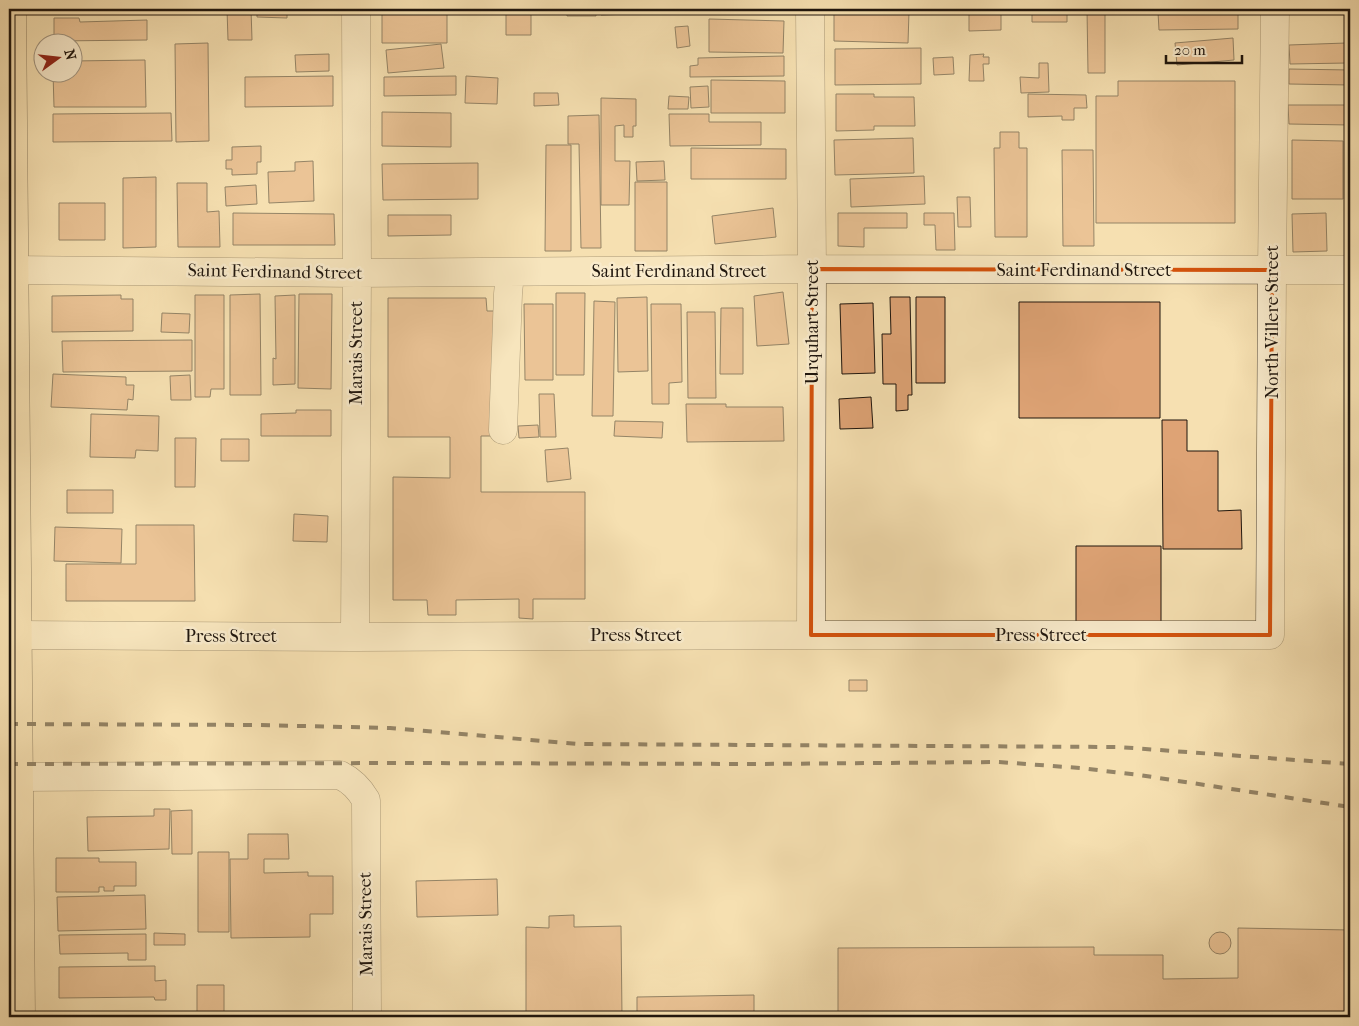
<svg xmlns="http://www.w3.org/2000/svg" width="1359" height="1026" viewBox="0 0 1359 1026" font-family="'IM FELL French Canon',serif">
  <rect width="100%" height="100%" fill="#f6e0b1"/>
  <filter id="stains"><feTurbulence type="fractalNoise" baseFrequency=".004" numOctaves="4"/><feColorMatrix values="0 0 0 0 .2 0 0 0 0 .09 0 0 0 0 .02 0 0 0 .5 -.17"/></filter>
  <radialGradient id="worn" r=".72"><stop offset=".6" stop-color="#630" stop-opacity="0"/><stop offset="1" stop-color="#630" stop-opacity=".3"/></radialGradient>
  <path fill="#dea375" stroke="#1e150d" d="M227 9H251L252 40H228Z
    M257 9H287V18L257 17Z
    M295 9H329V13H295Z
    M506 9H531V35H506Z
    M567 9H596V16H567Z
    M601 9H630V14L601 15Z
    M635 9H664V11L635 12Z
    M969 9H1001V30L969 31Z
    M1032 9H1067V22H1032Z
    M1087 9H1105V73H1088Z
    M1289 9H1321V11L1289 12Z
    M1325 9H1350V12L1325 13Z
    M382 10 447 11V43H382Z
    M834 10 909 12 908 43 834 41Z
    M1158 12H1238V29L1159 30Z
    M54 18H79L80 22 147 20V40L54 41Z
    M709 19 784 21 783 53 709 52Z
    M688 26 690 46 677 48 675 27Z
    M1233 38 1234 60 1177 65 1175 43Z
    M208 43 209 141 176 142 175 44Z
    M1346 43 1347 63 1290 64 1289 45Z
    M441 44 444 68 388 73 386 50Z
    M921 48V84L835 85V49Z
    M329 54V71L296 72 295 55Z
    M984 54 983 57H989V64H983L984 81H969L970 55Z
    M784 56V76L690 77V66L698 65V58Z
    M953 57 954 74 934 75 933 58Z
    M145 60 146 107H54L53 72H72V61Z
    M1039 63H1048L1049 92 1021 93 1020 77 1039 78Z
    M1289 69 1350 70V85L1289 84Z
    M333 76V106L245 107V77Z
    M456 76V95L384 96V77Z
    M466 76 498 78 497 104 465 103Z
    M711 80 785 81V113H711Z
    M1118 81H1235V223H1096V96H1118Z
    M708 86 709 107 691 108 690 87Z
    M534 93H558L559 105 534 106Z
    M836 94H874V97H914L915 126H874V130L836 131Z
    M1028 94 1086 95 1087 108H1074V120H1062V116L1028 117Z
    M669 96 689 97 688 109H668Z
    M601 98 636 99V126H633V137H624V125L615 126V161H630L629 205H601Z
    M1288 105H1350V125L1289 124Z
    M382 112 451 113V147L382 146Z
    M171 113 172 141 53 142V114Z
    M669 114H709V122H761V145L670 146Z
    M599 115 601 248H581L579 144H568V116Z
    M1000 132H1019V148H1027V237H995L994 148H1000Z
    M913 138 914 173 835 175 834 140Z
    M1292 140 1343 141V199H1292Z
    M546 145H571V251H545Z
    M261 146V162H257V174L232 175V169H226V160H232V147Z
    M691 148 786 149V179H691Z
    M1062 150H1093L1094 246H1063Z
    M313 161 314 201 269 203 268 172 295 171V162Z
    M664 161 665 180 637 181 636 162Z
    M478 163V199L383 200 382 164Z
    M924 176 925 204 851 207 850 179Z
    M156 177V247L123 248V178Z
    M635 182H667V251H635Z
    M177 183H207V212L219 211 220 247H178Z
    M256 185 257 204 226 206 225 187Z
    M957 197H970L971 227H958Z
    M59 203H105V240H59Z
    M773 208 776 237 715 244 712 216Z
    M233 213 334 214 335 245H233Z
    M838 213H907V228H864V247L838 246Z
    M924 213H954L955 250H936L935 225H924Z
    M1326 213 1327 251 1293 252 1292 214Z
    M388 215H451V235L388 236Z
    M783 292 789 344 757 346 754 296Z
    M556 293H585L584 375H556Z
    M260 294 261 395H230V295Z
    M299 294H332L331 389 298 388Z
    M121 295V299H133V331L52 332V296Z
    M195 295H224V389H211L210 397H195Z
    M295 295V384L273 385V358L276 359 275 296Z
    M647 297 648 371 618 372 617 298Z
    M890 297H910L912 395H908V410L896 411V384H883L882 334H891Z
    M916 297H945V383H916Z
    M388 298H486L487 311H499V436H481V492H585V599H533V619L519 618V599L456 600V615H428L427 600H393V477L450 478V437H388Z
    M594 301 615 302 613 416H592Z
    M1019 302H1160V418H1019Z
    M873 303 875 373 842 374 840 304Z
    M524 304H553V380H525Z
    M651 304H681L682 382 669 383V404H652Z
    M721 308H743V374H720Z
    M687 312H715L716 398H688Z
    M162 313 190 314 189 333 161 332Z
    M192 340V371L63 372 62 341Z
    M53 374 126 377V385H134L133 400 128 399 127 410 51 407Z
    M190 375 191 400H171L170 376Z
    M539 394H554L556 437H540Z
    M871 397 873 428 840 429 839 399Z
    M686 404H726V407H783L784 441 687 442Z
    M296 410H331V436H261V414L296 413Z
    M91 414 159 416 158 451 136 450 135 458 90 457Z
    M1162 420H1187V451H1218V511L1241 510 1242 549H1163Z
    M615 421 663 422 662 438 614 436Z
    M538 425 539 437 519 438 518 426Z
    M175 438H196L195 487H175Z
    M221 439H249V461H221Z
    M568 448 571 479 547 482 545 450Z
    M67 490H113V513H67Z
    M294 514 328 516 327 542 293 541Z
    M136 525H194L195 601H66V564H136Z
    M55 527 122 529 121 563 54 561Z
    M1076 546H1161V627H1076Z
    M849 680H867V691H849Z
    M154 809H170L169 849 88 851 87 817 154 816Z
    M192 810V854H172L171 811Z
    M248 834H288L289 859H264V873L308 872V876H333V914H310V937L231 938 230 859H248Z
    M198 852H229V932H198Z
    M56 858H99V862H136V886H114V891H104V887H99V892H56Z
    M497 879 498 915 417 917 416 881Z
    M145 895 146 929 58 931 57 897Z
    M574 915V927L621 926 622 1017H526V927L549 928V916Z
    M1238 928 1350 930V1017H838V948L1094 947V955H1163V979L1238 978Z
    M1209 943a11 11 0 1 1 22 0a11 11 0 1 1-22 0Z
    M154 933 185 934V945H154Z
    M146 934V960H128V953L60 954 59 935Z
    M155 966V981L166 980V1000H155L154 997 59 998V967Z
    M197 985H224V1017H197Z
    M754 995V1017H637V997Z"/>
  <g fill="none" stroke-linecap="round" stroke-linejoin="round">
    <defs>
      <path id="minor" d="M810 9 812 269 811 635
        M9 270 357 273 812 269 1350 270
        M503 430 508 294 510 272
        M355 637 357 273 356 9
        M9 648 17 635 355 637 811 635H1270L1272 270 1275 9
        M19 777 340 775C352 781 359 788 366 800L367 1017"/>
      <path id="major" d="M12 9 21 1017"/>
    </defs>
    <use href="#minor" stroke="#544836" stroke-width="29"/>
    <use href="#major" stroke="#1e150d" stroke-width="29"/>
    <use href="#minor" stroke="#f9ebcc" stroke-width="28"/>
    <use href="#major" stroke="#f6e0b1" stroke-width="28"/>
    <path stroke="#1e150d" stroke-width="4" stroke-dasharray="9 9" stroke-linecap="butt" d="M9 724 257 725 390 728 579 744 1118 747 1350 764
      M9 764 405 763 757 764 999 762 1080 768 1139 775 1350 807"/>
  </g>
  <path d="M0 0H1359V1026H0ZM812 269 1272 270 1270 635H811Z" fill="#f6e0b1" fill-opacity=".55" fill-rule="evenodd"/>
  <path fill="none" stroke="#d4520c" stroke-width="4" stroke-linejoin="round" d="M812 269 1272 270 1270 635H811Z"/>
  <g text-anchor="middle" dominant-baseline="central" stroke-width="5" stroke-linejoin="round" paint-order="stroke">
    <g font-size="18" fill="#1e150d" stroke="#f9ebcc">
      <text x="1084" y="270">Saint Ferdinand Street</text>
      <text x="679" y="271">Saint Ferdinand Street</text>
      <text transform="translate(275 272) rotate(1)">Saint Ferdinand Street</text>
      <text transform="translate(812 322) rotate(-90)">Urquhart Street</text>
      <text transform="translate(1272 322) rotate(-90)">North Villere Street</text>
      <text transform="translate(356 353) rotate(-90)">Marais Street</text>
      <text x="636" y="635">Press Street</text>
      <text x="1041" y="635">Press Street</text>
      <text x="231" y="636">Press Street</text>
      <text transform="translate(366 924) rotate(-91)">Marais Street</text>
    </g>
  </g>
  <rect width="1359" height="1026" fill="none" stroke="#f6e0b1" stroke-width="30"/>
  <rect x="10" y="10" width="1339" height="1006" fill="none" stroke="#1e150d" stroke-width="2.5"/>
  <rect x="15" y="15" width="1329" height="996" fill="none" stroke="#1e150d"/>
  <g transform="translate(58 58) rotate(75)"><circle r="24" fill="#f9ebcc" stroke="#a19580"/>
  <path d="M0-4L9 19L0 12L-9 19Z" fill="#8f2418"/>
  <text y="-8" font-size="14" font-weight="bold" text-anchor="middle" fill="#1e150d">N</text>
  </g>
  <path d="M1166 55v8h76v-8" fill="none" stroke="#1e150d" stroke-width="2.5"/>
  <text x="1174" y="55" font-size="15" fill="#1e150d" stroke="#f9ebcc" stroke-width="4" paint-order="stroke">20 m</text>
  <rect width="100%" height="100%" filter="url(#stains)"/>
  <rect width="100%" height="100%" fill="url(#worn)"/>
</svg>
